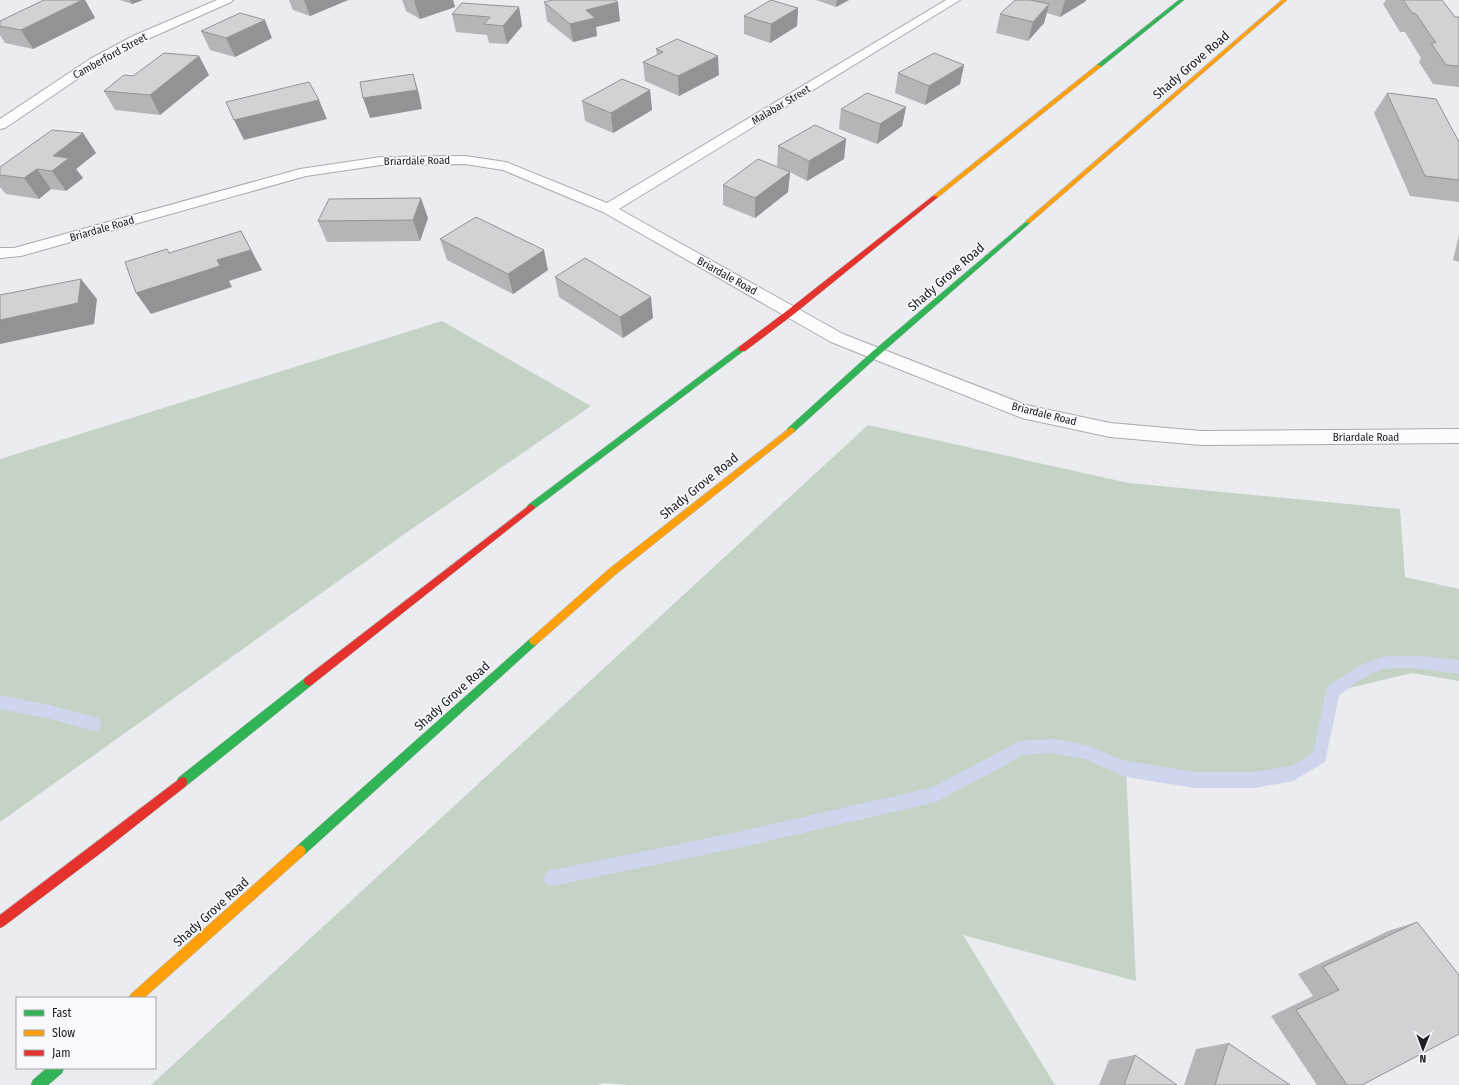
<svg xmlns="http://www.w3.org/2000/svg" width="1459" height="1085" viewBox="0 0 1459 1085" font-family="'Fira Sans Condensed',sans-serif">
  <rect width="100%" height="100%" fill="#ebecf0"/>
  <path fill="#c4d3c6" d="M442 321 591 406 403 535 0 822V459Z
    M868 425 1129 483 1400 509 1405 577 1459 589V681L1412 673 1332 692 1320 757 1293 773 1255 780H1195L1126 769 1136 981 963 935 1055 1085H629L604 1083 597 1085H151Z"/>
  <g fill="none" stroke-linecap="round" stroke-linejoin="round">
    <path fill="#ced5ed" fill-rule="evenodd" d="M1391 656H1420L1459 660V674C1435 671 1399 663 1375 672 1362 677 1350 687 1339 696L1325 762 1293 781 1255 788H1195L1126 777 1085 759 1052 753 1021 755 997 770 936 802 738 848 552 886 546 884 544 878 546 872 552 870 738 832 934 787 1019 741 1052 739 1086 745 1126 761 1195 772H1255L1291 766 1313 753 1327 687C1347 673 1366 659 1391 656Z
      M0 695 50 705 94 717 99 719 102 724 99 729 94 731 50 719 0 709Z"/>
    <defs>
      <path id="street" d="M217 0H233L231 2 141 42 98 65 5 128 0 129V119L90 59 133 36Z
        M946 0H960L619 209 843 334 1026 405 1110 423 1201 431 1459 429V443L1201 445 1110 437 1022 418 831 342 603 212 503 170 465 164 381 165 306 176 21 256 0 258V248H14L300 169 381 157 465 156 506 162 607 203Z"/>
      <path id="fast" d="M1179 0H1184L1101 67H1097V65Z
        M1028 220 1030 221V223L878 356 794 432H788L787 430 788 428 872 352Z
        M739 347H745L746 349 534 509H528L527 507 528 505Z
        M534 637 537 638 539 641 537 644 304 855 300 857 296 855 294 851 296 847 531 638Z
        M309 676 313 678 314 681 313 684 186 786 182 787 178 786 177 782 178 778 305 678Z
        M47 1068H64L62 1073 48 1085H31L33 1080Z"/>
      <path id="slow" d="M1282 0H1287L1030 223H1026V221Z
        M1097 65 1102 66 937 198H933V196Z
        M791 427 795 430 794 432 615 575 537 644 534 645 531 644 529 641 531 638 609 569Z
        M300 845 304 847 306 851 304 855 144 998H129L131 994 296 847Z"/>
      <path id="jam" d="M933 196 938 197 794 314 745 351H739V347L788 310Z
        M531 504 535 507 534 509 313 684 309 686 305 684 304 681 305 678Z
        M182 777 186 778 187 782 186 786 106 849 4 926 0 928V915Z"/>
    </defs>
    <use href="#street" stroke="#aaabad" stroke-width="2"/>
    <use href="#fast" stroke="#aaabad" stroke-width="1"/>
    <use href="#slow" stroke="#aaabad" stroke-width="1"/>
    <use href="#jam" stroke="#aaabad" stroke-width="1"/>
    <use href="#street" fill="#fcfcfd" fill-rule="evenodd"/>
    <use href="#fast" fill="#30b455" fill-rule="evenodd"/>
    <use href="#slow" fill="#ff9f0a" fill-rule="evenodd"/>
    <use href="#jam" fill="#e5322d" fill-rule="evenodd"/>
  </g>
  <path fill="#b4b5b6" d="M44 0H85L95 18 33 49 5 43 0 35V21Z
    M120 0H143L132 4Z
    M289 0H348L310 16 293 10Z
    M402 0H453L455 7 420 19 406 11Z
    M816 0H849L836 7Z
    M1015 0H1086V1L1060 17 1047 13 1044 23 1028 41 996 33 1000 14Z
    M1386 0H1442L1455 17H1459V87L1433 84 1419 62 1421 58 1405 32H1400L1383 4Z
    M544 2 620 21 596 27 597 36 573 42 547 21Z
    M519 7 522 26 507 44 489 43 487 35 456 32 452 14Z
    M798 8 797 26 770 43 744 34V16Z
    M201 31 272 38 235 57 210 50Z
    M656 49 719 75 679 96 645 81 643 62 657 55Z
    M199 56 209 75 160 115 115 110 104 91 133 76Z
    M964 65 960 84 925 105 895 93 898 73Z
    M650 90 652 110 613 133 585 121 582 101Z
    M1387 93 1459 142V202L1410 196 1374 113Z
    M906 107 902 126 877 144 839 129 841 109Z
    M83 133 96 153 76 169 83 178 66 191 51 189 39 199 6 194 0 187V167Z
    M846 139 844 159 807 181 790 172 788 192 755 218 723 205V185L786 170 777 166 778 146Z
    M428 218 420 241 327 242 318 221Z
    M1459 235V262L1453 260Z
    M440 239 548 270 513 294 447 260Z
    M555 277 653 318 623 338 559 297Z
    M1417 922 1362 1085H1317L1271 1016 1313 996 1298 974 1388 931Z
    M1228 1043 1290 1085H1184L1196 1049Z
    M1135 1055 1177 1085H1099L1109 1060Z"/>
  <path fill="#929394" d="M82 0H85L95 18 33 49 21 30Z
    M130 0H143L132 4Z
    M304 0H348L310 16Z
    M416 0H453L455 7 420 19 414 1Z
    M837 0H849L836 7Z
    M1065 0H1086V1L1060 17Z
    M618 2 620 21 596 27 597 36 573 42 570 24 586 10Z
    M1049 4 1044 23 1028 41 1033 22Z
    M519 7 522 26 507 44 503 26Z
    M798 8 797 26 770 43 771 24Z
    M265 20 272 38 235 57 226 38Z
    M199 56 209 75 160 115 150 95Z
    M718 56 719 75 679 96 678 76Z
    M964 65 960 84 925 105 929 86Z
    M413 74 419 94 422 109 370 118 363 98Z
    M650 90 652 110 613 133 611 113Z
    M319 100 327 119 244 140 234 120Z
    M906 107 902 126 877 144 880 124Z
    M83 133 96 153 76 169 83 178 66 191 52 171 53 156Z
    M846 139 844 159 807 181 809 161Z
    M37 169 51 189 39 199 24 178Z
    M790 172 788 192 755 218V198Z
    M421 198 428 218 420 241 413 220Z
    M241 231 262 270 229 281 232 287 151 314 136 293 217 260Z
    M544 250 548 270 513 294 508 274Z
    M81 279 97 299 94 324 0 344V320Z
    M651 297 653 318 623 338 620 317Z"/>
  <path fill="#d1d2d4" stroke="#929394" d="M44 0H82L21 30 0 26V21Z
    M553 0H615L618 2 586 10 595 18 570 24 544 2Z
    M771 0 798 8 771 24 744 16Z
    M1015 0H1030L1049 4 1033 22 1000 14Z
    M1403 0H1442L1455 17H1459V66L1446 65 1431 43H1436L1416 14 1412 13Z
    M462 3 519 7 503 26 484 24 490 17 452 14Z
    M240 13 265 20 226 38 201 31Z
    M677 39 718 56 678 76 643 62 663 52 656 49Z
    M164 53 199 56 150 95 104 91 124 75 133 76Z
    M934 53 964 65 929 86 898 73Z
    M413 74 417 90 363 98 360 82Z
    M622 79 650 90 611 113 582 101Z
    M309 82 319 100 234 120 226 102Z
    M867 93 906 107 880 124 841 109Z
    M1387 93 1436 99 1459 142V180L1425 176Z
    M815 125 846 139 809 161 778 146Z
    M52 130 83 133 53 156 69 158 52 171 37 169 24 178 0 175V167Z
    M758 159 790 172 755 198 723 185Z
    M421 198 413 220 318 221 329 199Z
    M476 217 544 250 508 274 440 239Z
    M241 231 251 250 217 260 220 266 136 293 125 262 167 249 169 253Z
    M585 258 651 297 620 317 555 277Z
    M81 279 78 303 0 320V295Z
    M1417 922 1459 975V1034L1362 1085H1347L1296 1010 1339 990 1323 967Z
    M1228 1043 1290 1085H1215Z
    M1135 1055 1177 1085H1124Z"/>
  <g text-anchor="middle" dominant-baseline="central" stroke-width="3" stroke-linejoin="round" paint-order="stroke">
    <g font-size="11" fill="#202123" stroke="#f7f9fe">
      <text transform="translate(110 56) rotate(-29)">Camberford Street</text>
      <text transform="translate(781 105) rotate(-31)">Malabar Street</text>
      <text transform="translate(417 161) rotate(-1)">Briardale Road</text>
      <text transform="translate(102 229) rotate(-16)">Briardale Road</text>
      <text transform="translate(727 276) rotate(29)">Briardale Road</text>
      <text transform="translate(1044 414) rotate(14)">Briardale Road</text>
      <text x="1366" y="437">Briardale Road</text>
    </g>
    <g font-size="13" fill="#202123" stroke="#f7f9fe">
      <text transform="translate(1191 65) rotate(-41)">Shady Grove Road</text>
      <text transform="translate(946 277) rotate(-41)">Shady Grove Road</text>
      <text transform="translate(699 486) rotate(-39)">Shady Grove Road</text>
      <text transform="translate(452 696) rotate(-42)">Shady Grove Road</text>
      <text transform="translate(211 912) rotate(-42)">Shady Grove Road</text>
    </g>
  </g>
  <rect x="16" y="997" width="140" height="72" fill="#f7f9fe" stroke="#a1a3a6"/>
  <rect x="24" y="1010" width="20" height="6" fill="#30b455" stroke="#a1a3a6"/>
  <text x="52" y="1017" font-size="12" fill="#202123">Fast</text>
  <rect x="24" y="1030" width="20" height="6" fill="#ff9f0a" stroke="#a1a3a6"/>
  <text x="52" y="1037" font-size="12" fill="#202123">Slow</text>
  <rect x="24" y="1050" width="20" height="6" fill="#e5322d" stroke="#a1a3a6"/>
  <text x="52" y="1057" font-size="12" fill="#202123">Jam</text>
  <g transform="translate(1423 1049) rotate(181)" stroke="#f7f9fe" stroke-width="3" paint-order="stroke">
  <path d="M0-3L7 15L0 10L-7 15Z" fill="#202123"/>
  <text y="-6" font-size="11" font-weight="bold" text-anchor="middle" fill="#202123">N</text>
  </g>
</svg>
